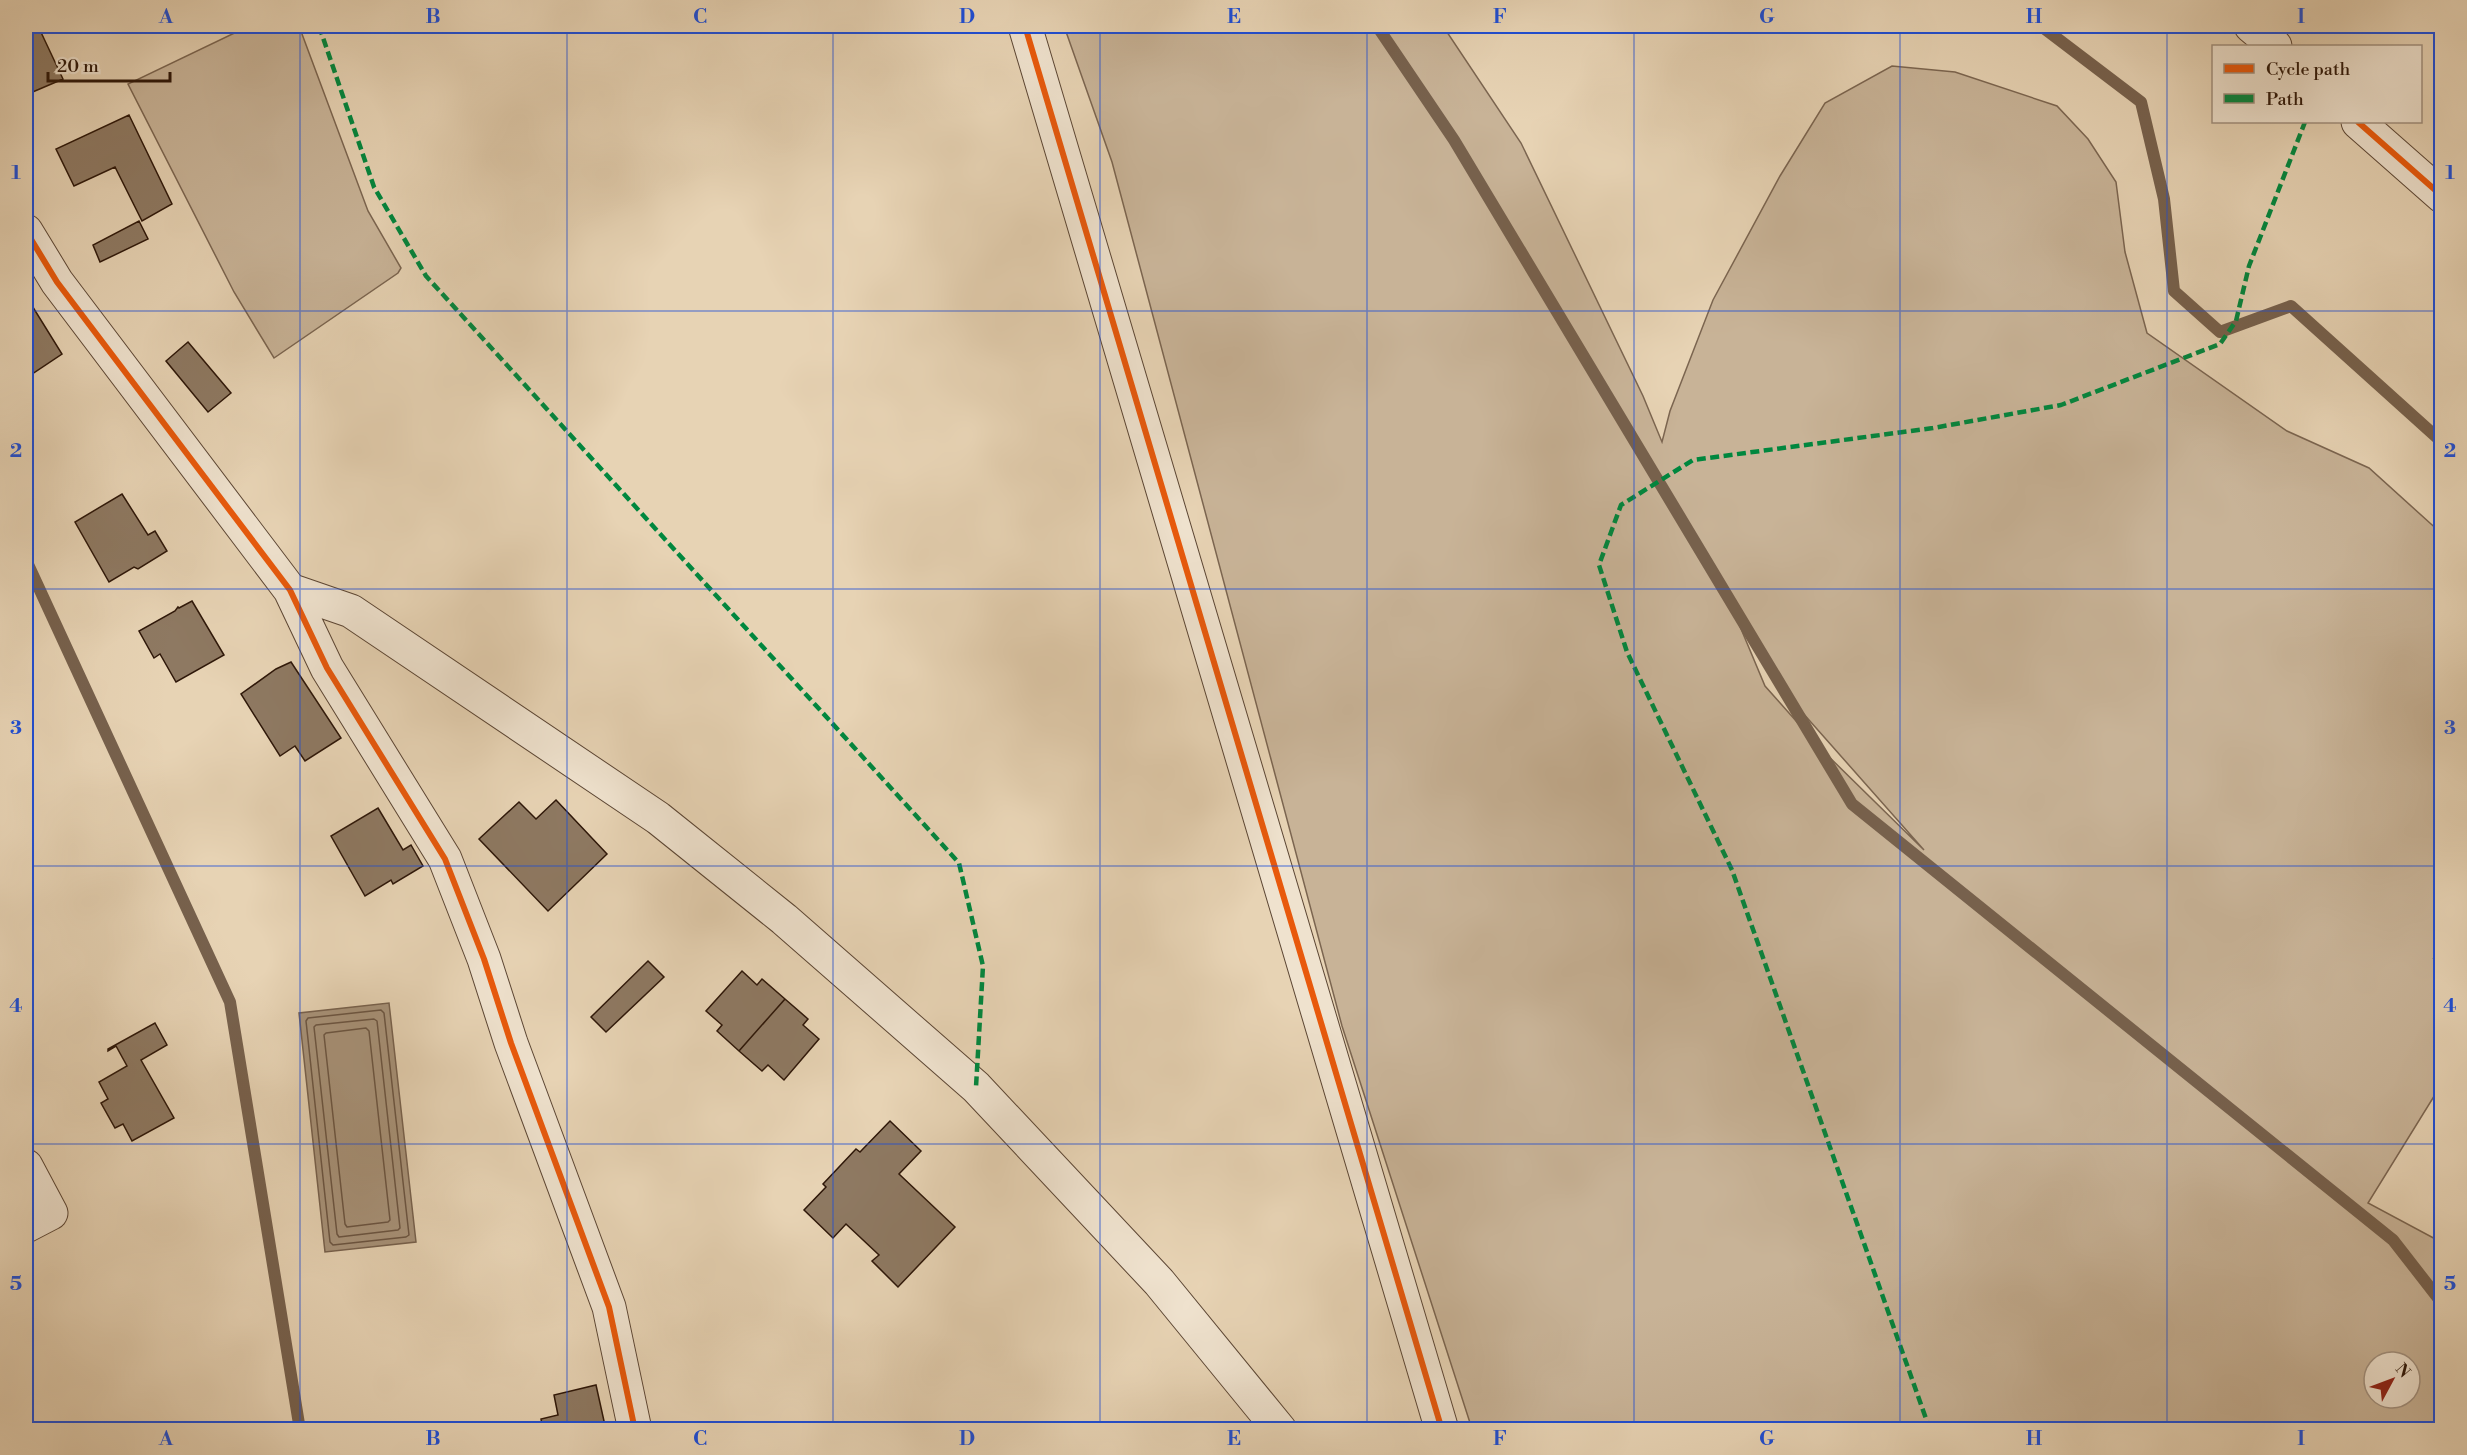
<svg xmlns="http://www.w3.org/2000/svg" width="2467" height="1455" viewBox="0 0 2467 1455" font-family="'Libre Bodoni',serif">
  <rect width="100%" height="100%" fill="#e7d3b4"/>
  <filter id="stains"><feTurbulence type="fractalNoise" baseFrequency=".00333" numOctaves="4"/><feColorMatrix values="0 0 0 0 .2 0 0 0 0 .09 0 0 0 0 .02 0 0 0 .5 -.17"/></filter>
  <radialGradient id="worn" r=".72"><stop offset=".6" stop-color="#630" stop-opacity="0"/><stop offset="1" stop-color="#630" stop-opacity=".3"/></radialGradient>
  <path fill="#c8b397" stroke="#7b6550" stroke-width="1.5" fill-rule="evenodd" d="M249 26H299L368 211 401 268 398 273 274 358 234 292 128 84Z
    M1064 26H1443L1521 143 1643 396 1662 442 1670 411 1713 300 1780 176 1825 103 1892 66 1955 72 2057 106 2088 139 2116 182 2125 252 2147 333 2287 431 2369 468 2441 533 2442 949 2433 959 2441 955V1085L2368 1203 2441 1242V1429H1472L1342 1026 1112 162ZM1726 593 1794 703 1924 850 1820 748 1765 686ZM2374 1362H2410V1398H2374Z"/>
  <path fill="#a8937a" stroke="#77614d" stroke-width="1.5" d="M389 1003 416 1242 325 1252 299 1013Z"/>
  <g fill="none" stroke-linecap="round" stroke-linejoin="round">
    <path stroke="#6b5542" stroke-width="1.5" d="M381 1010 384 1013 409 1235 406 1237 333 1245 330 1242 306 1021 308 1018Z
      M374 1019 377 1021 400 1228 398 1230 339 1237 337 1234 314 1027 316 1025Z
      M366 1028 369 1031 390 1220 388 1222 347 1227 345 1224 324 1035 326 1033Z"/>
    <path stroke="#77614d" stroke-width="12" d="M1377 26 1454 140 1852 804 2393 1240 2442 1303
      M2041 26 2141 102 2164 199 2174 291 2220 332 2291 306 2442 442
      M26 560 230 1002 300 1430"/>
  </g>
  <path fill="#8e7962" stroke="#2e1709" stroke-width="1.5" d="M26 26H38L63 79 28 94 26 89Z
    M129 115 172 204 142 221 115 167 74 186 56 149Z
    M139 221 148 239 100 262 93 245Z
    M26 296 62 354 26 378Z
    M188 342 231 393 208 412 166 361Z
    M122 494 148 535 155 531 167 551 138 569 134 567 109 582 75 522Z
    M192 601 224 655 176 682 160 654 154 658 139 631 175 611 178 607 179 608Z
    M291 662 341 738 305 761 295 746 280 756 241 694 276 669Z
    M26 774 31 786 26 789Z
    M556 800 607 854 548 911 479 839 519 802 536 819Z
    M378 808 403 850 411 845 423 866 393 884 391 880 365 896 331 836Z
    M648 961 664 977 606 1032 591 1017Z
    M742 971 757 985 762 979 785 999 739 1051 717 1031 722 1025 706 1011Z
    M785 999 808 1019 803 1025 819 1039 784 1080 768 1065 762 1071 739 1051Z
    M155 1023 167 1045 141 1060 174 1118 132 1141 123 1124 115 1128 101 1103 108 1099 99 1082 127 1066 116 1046 108 1051V1049Z
    M890 1121 921 1151 899 1174 955 1227 898 1287 872 1261 879 1255 846 1224 833 1238 804 1210 826 1187 823 1184 856 1149 860 1152Z
    M596 1385 606 1430H543L541 1419 558 1415 554 1395Z"/>
  <g fill="none" stroke-linecap="round" stroke-linejoin="round">
    <defs>
      <path id="minor" d="M2251 26 2275 46
        M2358 122 2442 196
        M26 231 57 282 290 590 327 668 445 859 484 959 511 1043 609 1307 635 1430
        M290 590 351 611 658 818 784 919 976 1087 1159 1282 1280 1430
        M26 1166 51 1213 26 1226"/>
      <path id="tertiary" d="M1025 26 1442 1430"/>
    </defs>
    <use href="#minor" stroke="#5c4634" stroke-width="35"/>
    <use href="#tertiary" stroke="#5c4634" stroke-width="35"/>
    <use href="#minor" stroke="#efe2ce" stroke-width="33"/>
    <use href="#tertiary" stroke="#efe2ce" stroke-width="33"/>
    <path stroke="#00873e" stroke-width="4.5" stroke-dasharray="9 4.5" stroke-linecap="butt" d="M319 26 374 187 426 276 959 863 983 966 976 1087
      M1930 1430 1732 870 1627 652 1599 565 1621 505 1693 460 1933 428 2061 405 2220 344 2236 321 2249 266 2305 122"/>
    <defs>
      <path id="cycleway" d="M1025 26 1442 1430
        M2358 122 2442 196
        M26 231 57 282 290 590 327 668 445 859 484 959 511 1043 609 1307 635 1430"/>
    </defs>
    <use href="#cycleway" stroke="#efe2ce" stroke-width="10"/>
    <use href="#cycleway" stroke="#e8590c" stroke-width="6"/>
  </g>
  <path fill="none" stroke="#1d4ed8" stroke-width="1.5" stroke-opacity="0.55" d="M300 26V1430M567 26V1430M833 26V1430M1100 26V1430M1367 26V1430M1634 26V1430M1900 26V1430M2167 26V1430M26 311H2442M26 589H2442M26 866H2442M26 1144H2442"/>
  <rect width="2467" height="1455" fill="none" stroke="#e7d3b4" stroke-width="66"/>
  <rect x="2212" y="45" width="210" height="78" fill="#efe2ce" stroke="#a2917f" stroke-width="1.5"/>
  <rect x="2224" y="64" width="30" height="9" fill="#e8590c" stroke="#a2917f" stroke-width="1.5"/>
  <text x="2266" y="75" font-size="18" fill="#2e1709">Cycle path</text>
  <rect x="2224" y="94" width="30" height="9" fill="#00873e" stroke="#a2917f" stroke-width="1.5"/>
  <text x="2266" y="105" font-size="18" fill="#2e1709">Path</text>
  <g transform="translate(2392 1380) rotate(49)"><circle r="28" fill="#efe2ce" stroke="#a2917f" stroke-width="1.5"/>
  <path d="M0-4.5L10 22L0 15L-10 22Z" fill="#8f2418"/>
  <text y="-9" font-size="16" font-weight="bold" text-anchor="middle" fill="#2e1709">N</text>
  </g>
  <path d="M48 72v9h122v-9" fill="none" stroke="#2e1709" stroke-width="3"/>
  <text x="57" y="72" font-size="18" fill="#2e1709" stroke="#efe2ce" stroke-width="4.5" paint-order="stroke">20 m</text>
  <rect x="33" y="33" width="2401" height="1389" fill="none" stroke="#1d4ed8" stroke-width="2"/>
  <g font-size="20" text-anchor="middle" font-weight="bold" fill="#1d4ed8">
    <text x="166" y="23">A</text>
    <text x="433" y="23">B</text>
    <text x="700" y="23">C</text>
    <text x="967" y="23">D</text>
    <text x="1234" y="23">E</text>
    <text x="1500" y="23">F</text>
    <text x="1767" y="23">G</text>
    <text x="2034" y="23">H</text>
    <text x="2301" y="23">I</text>
    <text x="16" y="179">1</text>
    <text x="2450" y="179">1</text>
    <text x="16" y="457">2</text>
    <text x="2450" y="457">2</text>
    <text x="16" y="734">3</text>
    <text x="2450" y="734">3</text>
    <text x="16" y="1012">4</text>
    <text x="2450" y="1012">4</text>
    <text x="16" y="1290">5</text>
    <text x="2450" y="1290">5</text>
    <text x="166" y="1445">A</text>
    <text x="433" y="1445">B</text>
    <text x="700" y="1445">C</text>
    <text x="967" y="1445">D</text>
    <text x="1234" y="1445">E</text>
    <text x="1500" y="1445">F</text>
    <text x="1767" y="1445">G</text>
    <text x="2034" y="1445">H</text>
    <text x="2301" y="1445">I</text>
  </g>
  <rect width="100%" height="100%" filter="url(#stains)"/>
  <rect width="100%" height="100%" fill="url(#worn)"/>
</svg>
